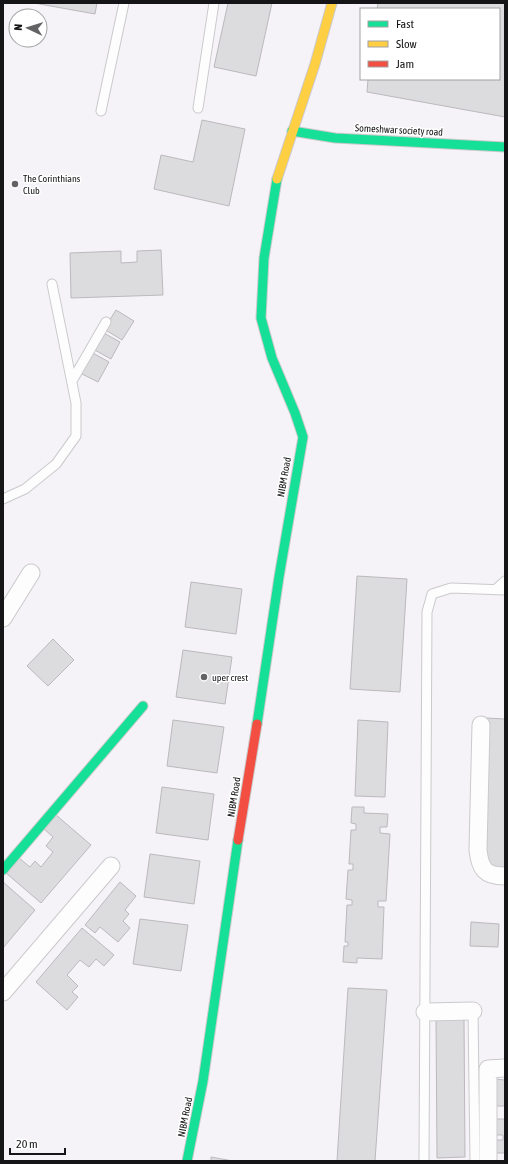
<svg xmlns="http://www.w3.org/2000/svg" width="508" height="1164" viewBox="0 0 508 1164" font-family="'Asap Condensed',sans-serif">
  <rect width="100%" height="100%" fill="#f5f3f7"/>
  <path fill="#dcdbde" stroke="#bbb9bc" d="M34 3H97L95 14Z
    M228 3H272L256 76 214 67Z
    M378 3H505V117L367 92 368 79H499V9H377Z
    M202 120 245 129 229 206 154 189 161 155 193 162Z
    M161 250 163 295 71 298 70 253 121 251V263L137 262V251Z
    M116 310 134 321 122 340 104 329Z
    M102 332 120 342 111 359 93 349Z
    M91 352 109 362 98 382 80 373Z
    M357 576 407 579 400 692 350 689Z
    M191 582 242 589 236 634 185 627Z
    M53 639 74 660 48 686 27 666Z
    M183 650 232 657 225 704 176 697Z
    M486 718 505 719V868L483 867Z
    M173 720 224 727 217 773 167 766Z
    M358 720 388 722 385 797 355 796Z
    M162 787 214 794 208 840 156 833Z
    M352 807H364V813L388 814 387 827H380V833L390 834 386 901H378V907H384L382 959 357 958V963L343 962 344 946H348V942H345L347 905H352V900L346 899 348 870H353V864H349L351 830H356V824L351 823Z
    M56 815 91 845 41 903 6 873 19 858 30 867 35 861 41 867 53 852 46 846 53 837 44 829Z
    M150 854 200 861 194 904 144 897Z
    M3 882 35 910 3 948Z
    M120 882 136 896 125 910 129 914 123 921 130 928 118 942 100 927 95 933 85 925Z
    M140 919 188 925 181 971 133 964Z
    M471 922 499 924 498 947 470 946Z
    M82 928 114 955 104 966 96 959 89 967 80 960 67 975 78 986 72 992 78 997 67 1010 36 982Z
    M348 988 387 990 375 1161H337Z
    M436 1018H464L465 1157 437 1158Z
    M495 1079 505 1080V1106H494Z
    M496 1119H505V1153H496V1140H503V1135H496Z
    M211 1157 233 1161H211Z"/>
  <g fill="none" stroke-linecap="round" stroke-linejoin="round">
    <defs>
      <path id="lane" d="M198 108 214 3
        M101 111 124 3
        M72 381 106 322
        M3 499 25 489 56 464 76 436V403L52 284
        M495 590 505 581
        M473 1011 475 1161
        M424 1161 427 612 432 594 451 588 505 590"/>
      <path id="street" d="M3 618 31 573
        M481 725 478 850C480 869 485 876 505 876
        M3 992 111 866
        M425 1012 473 1011
        M488 1161V1069L505 1068"/>
      <path id="fast" d="M292 131 335 138 505 147
        M257 724 279 577 303 437 295 413 272 358 261 318 264 258 277 179
        M3 870 143 706
        M187 1161 203 1081 238 840"/>
      <path id="slow" d="M277 179 315 64 332 3"/>
      <path id="jam" d="M238 840 257 724"/>
    </defs>
    <use href="#lane" stroke="#cac9cb" stroke-width="11"/>
    <use href="#street" stroke="#cac9cb" stroke-width="19"/>
    <use href="#fast" stroke="#cac9cb" stroke-width="11"/>
    <use href="#slow" stroke="#cac9cb" stroke-width="11"/>
    <use href="#jam" stroke="#cac9cb" stroke-width="11"/>
    <use href="#lane" stroke="#fefdfe" stroke-width="9"/>
    <use href="#street" stroke="#fefdfe" stroke-width="17"/>
    <use href="#fast" stroke="#16e098" stroke-width="9"/>
    <use href="#slow" stroke="#ffcf43" stroke-width="9"/>
    <use href="#jam" stroke="#f24e42" stroke-width="9"/>
  </g>
  <g fill="#636265" stroke="#fff" stroke-width="1.5">
    <circle cx="15" cy="184" r="4"/>
    <circle cx="204" cy="677" r="4"/>
  </g>
  <g text-anchor="middle" dominant-baseline="central" stroke-width="3" stroke-linejoin="round" paint-order="stroke">
    <g font-size="10" fill="#151416" stroke="#fff">
      <text transform="translate(399 130) rotate(3)">Someshwar society road</text>
      <text transform="translate(284 477) rotate(-80)">NIBM Road</text>
      <text transform="translate(234 797) rotate(-81)">NIBM Road</text>
      <text transform="translate(185 1117) rotate(-79)">NIBM Road</text>
    </g>
    <g font-size="10" fill="#151416" stroke="#fff" text-anchor="start">
      <text x="23" y="178">The Corinthians<tspan x="23" dy="12">Club</tspan></text>
      <text x="212" y="677">uper crest</text>
    </g>
  </g>
  <rect width="508" height="1164" fill="none" stroke="#151416" stroke-width="8"/>
  <rect x="360" y="8" width="140" height="72" fill="#ffffff" stroke="#a1a1a2"/>
  <rect x="368" y="21" width="20" height="6" fill="#16e098" stroke="#a1a1a2"/>
  <text x="396" y="28" font-size="12" fill="#151416">Fast</text>
  <rect x="368" y="41" width="20" height="6" fill="#ffcf43" stroke="#a1a1a2"/>
  <text x="396" y="48" font-size="12" fill="#151416">Slow</text>
  <rect x="368" y="61" width="20" height="6" fill="#f24e42" stroke="#a1a1a2"/>
  <text x="396" y="68" font-size="12" fill="#151416">Jam</text>
  <g transform="translate(28 28) rotate(274)"><circle r="19" fill="#ffffff" stroke="#a1a1a2"/>
  <path d="M0-3L7 15L0 10L-7 15Z" fill="#636265"/>
  <text y="-6" font-size="11" font-weight="bold" text-anchor="middle" fill="#151416">N</text>
  </g>
  <path d="M10 1148v6h55v-6" fill="none" stroke="#151416" stroke-width="2"/>
  <text x="16" y="1148" font-size="12" fill="#151416" stroke="#ffffff" stroke-width="3" paint-order="stroke">20 m</text>
</svg>
